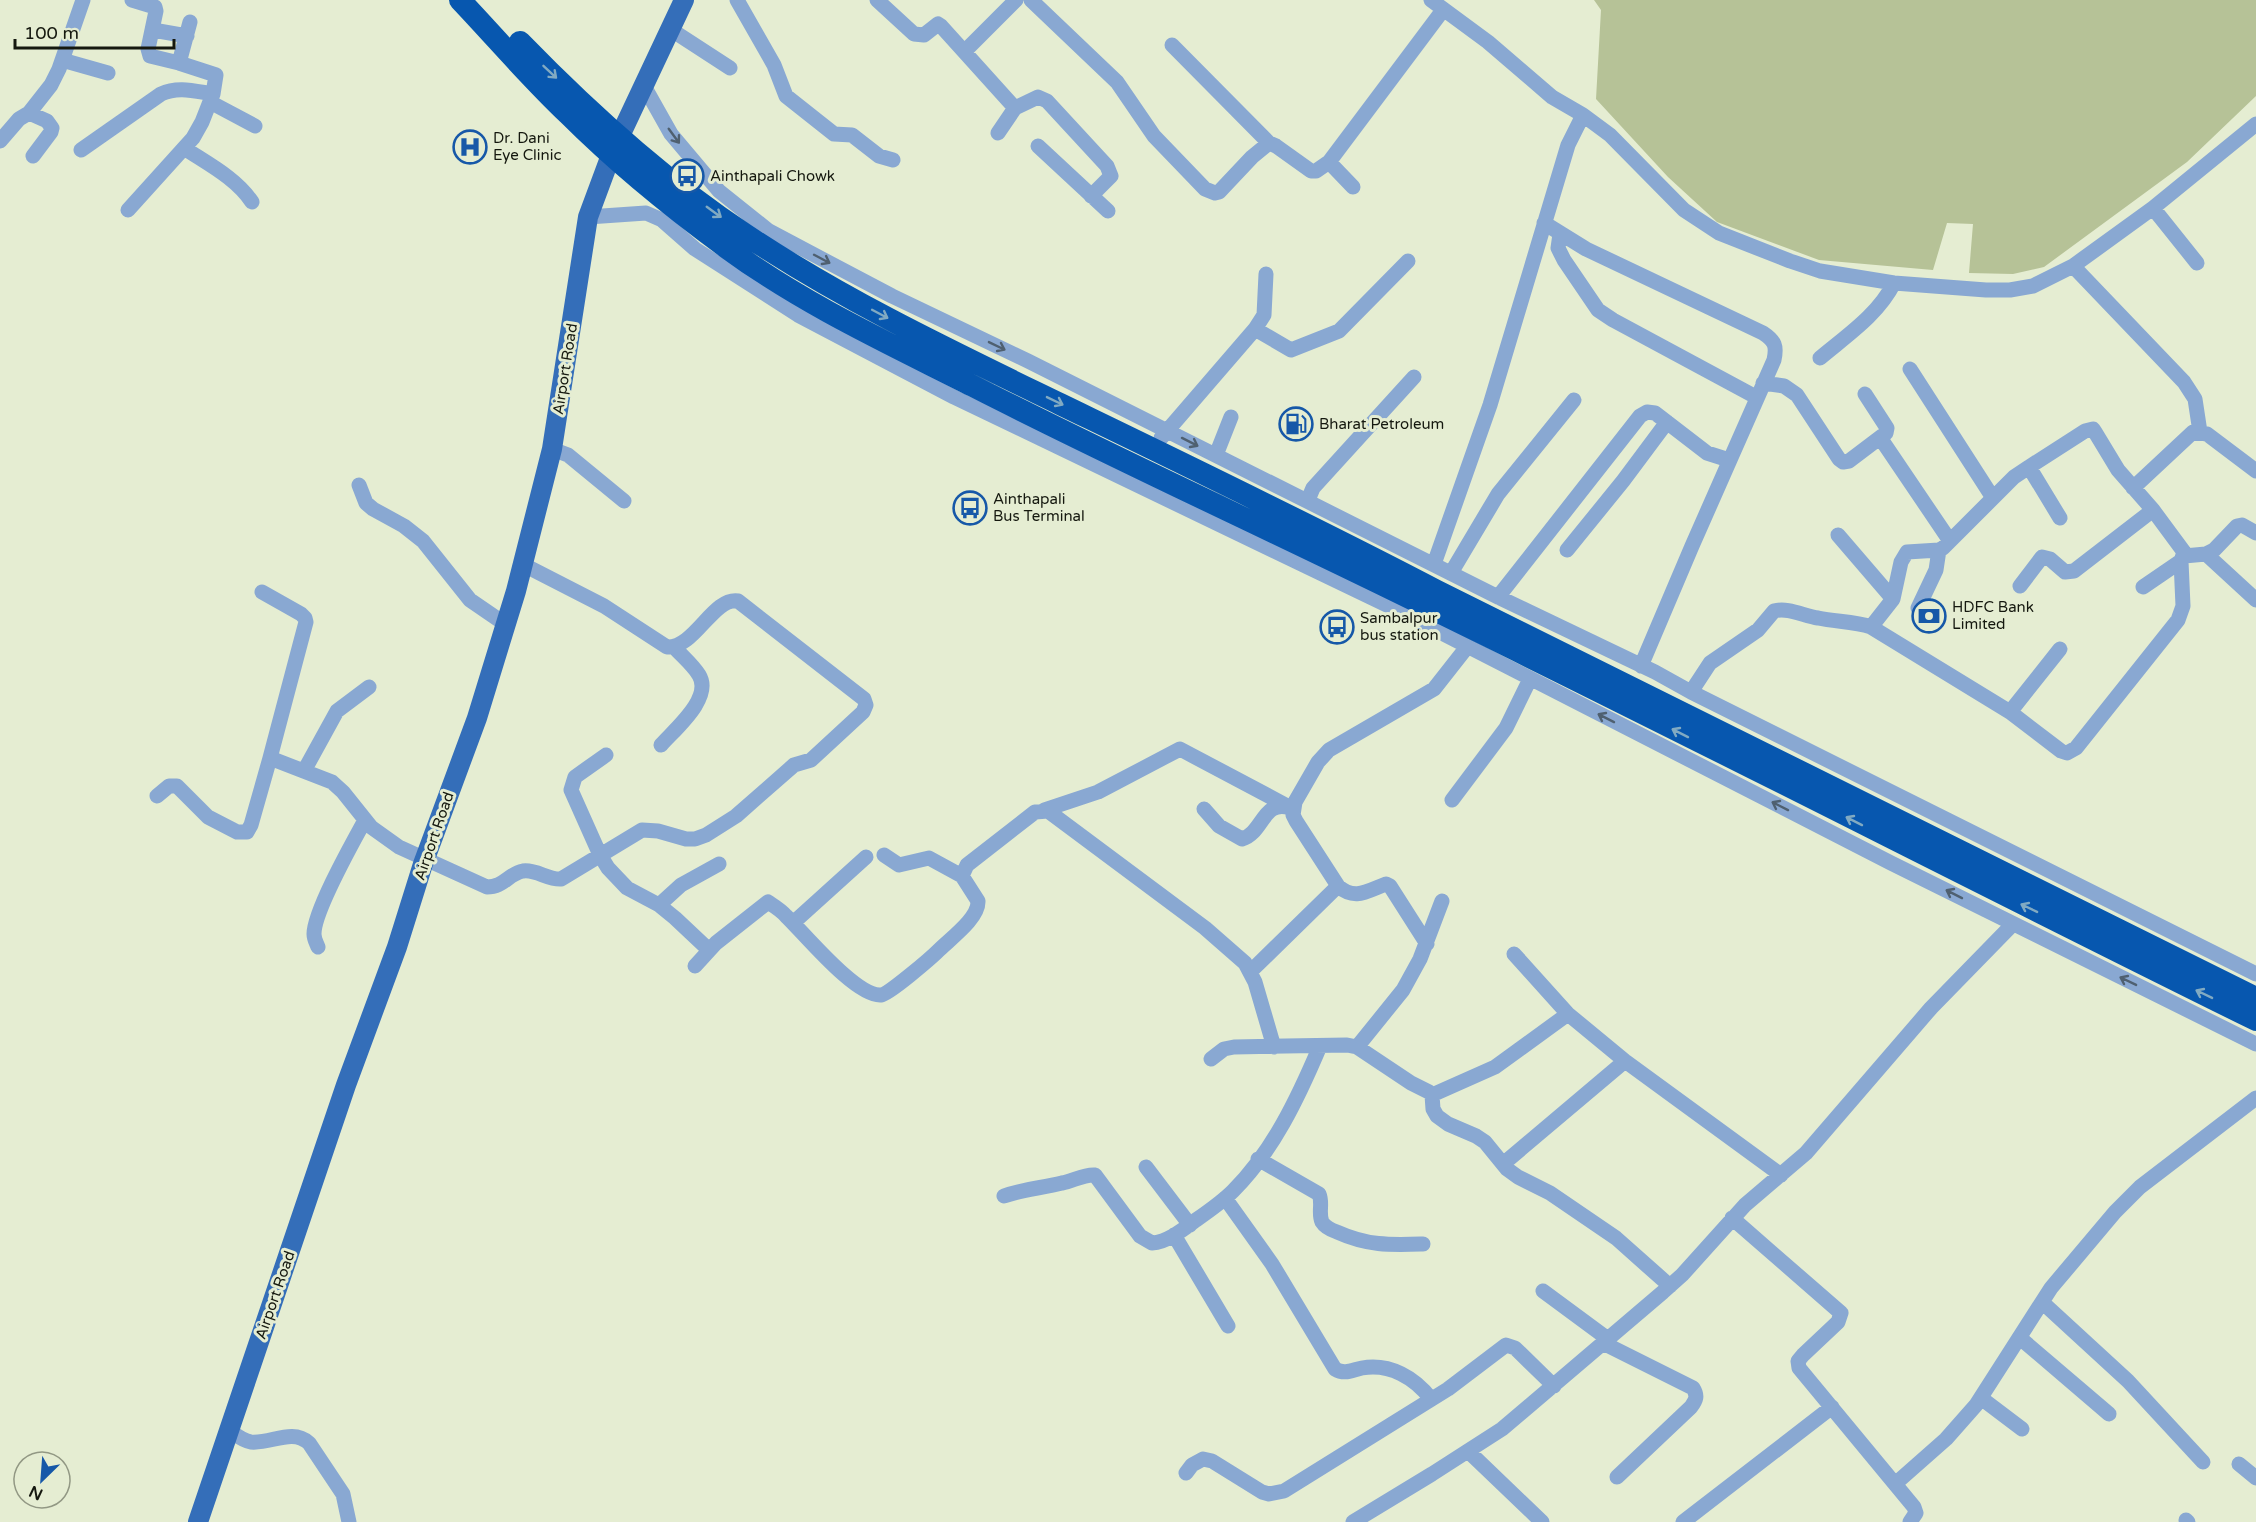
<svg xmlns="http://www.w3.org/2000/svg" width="2256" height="1522" viewBox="0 0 2256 1522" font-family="'Varela Round',sans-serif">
  <rect width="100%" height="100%" fill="#e5edd2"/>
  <path fill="#b6c297" d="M1594 0H2256V96L2187 162 2044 267 2013 274 1969 273 1973 224 1947 223 1933 270 1819 260 1717 222 1668 177 1596 99 1601 10Z"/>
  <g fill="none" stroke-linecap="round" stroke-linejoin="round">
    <path stroke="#89a8d2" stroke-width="15" d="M132 0 155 7 156 11 148 49 150 56 179 63
      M737 0 774 65 786 96 834 134 852 135 879 156 893 160
      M877 0 914 34 924 35 938 24 941 26 1015 108 998 133
      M1031 0 1117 82 1154 136 1205 189 1215 193 1219 192 1252 157 1269 143 1276 146 1311 171H1316L1329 162
      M1431 0 1488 42 1552 97 1583 115 1568 145 1490 405 1434 564
      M670 29 730 68
      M153 30 187 36
      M1172 45 1269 143
      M965 51 1016 0
      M62 60 108 73
      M644 86 671 134 719 191 769 231 892 296 1028 361 1498 597 1655 672 1691 692 2256 974
      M210 102 255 126
      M1015 108 1038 97 1047 101 1107 166 1111 176 1091 196
      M29 113 47 121 52 128 51 132 33 156
      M1583 115 1610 135 1684 210 1719 233 1790 261 1820 271 1894 283 1986 290H2010L2033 286 2073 266 2153 208 2256 124
      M0 141 19 119 29 113 51 85 59 69 83 0
      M1038 146 1108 211
      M184 148C208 164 236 178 252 202
      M81 150 161 94C178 86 194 91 213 94
      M1353 187 1329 162 1443 10
      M2153 208 2197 263
      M128 210 193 138 202 122 213 94 216 75 179 63 190 22
      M588 217 646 213 662 220 695 249 798 315 954 397 1393 608 1891 863 2256 1044
      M1544 223 1586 249 1763 333C1775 341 1777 346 1774 360L1692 546 1641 666
      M1560 234 1558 248 1564 260 1598 310 1613 320 1756 397
      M2073 266 2184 382 2195 399 2200 432
      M1255 329 1264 315 1266 274
      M1820 358C1846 336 1878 315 1894 283
      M1910 369 1993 498
      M1763 383 1784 386 1797 395 1839 459 1843 462 1849 461 1886 433 1887 428 1865 394
      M1161 438 1255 329 1291 350 1339 331 1408 261
      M1881 439 1950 541
      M552 449 568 455 624 501
      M1216 455 1231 417
      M2029 467 2085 431 2093 429 2095 432 2118 470 2153 510 2184 552 2181 561 2143 587
      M359 485 366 503 373 509 404 526 423 541 470 600 505 624
      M2133 488 2193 432 2207 434 2256 471
      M1308 500 1313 488 1414 377
      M1838 535 1893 599
      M1567 550 1623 481 1667 422
      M2206 554 2256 600
      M2184 556 2206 554 2214 550 2237 526 2242 525 2256 533
      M1451 573 1498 494 1574 400
      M2020 586 2042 557 2050 559 2065 572 2074 571 2153 510
      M262 592 301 614 305 618 306 622 270 758
      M1498 597 1640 416 1647 412 1655 413 1707 453 1729 460
      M1918 608 1936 570 1939 550
      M1871 627 2010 712 2061 751 2067 753 2076 748 2178 620 2183 606 2181 561
      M1691 692 1710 663 1758 630 1774 611C1788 607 1804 616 1818 618 1836 622 1854 621 1871 627L1893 599 1901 562 1907 552 1939 550 1943 548 2014 477 2029 467 2060 518
      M2010 712 2060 649
      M661 745C675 729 713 698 699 675 693 665 682 656 674 647
      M606 755 575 777 571 790 600 855 608 868 627 888 659 905 675 918 709 950
      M304 771 337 711 369 687
      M157 796 169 786H177L208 817 237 832H247L251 825 270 758 332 782 343 792 371 827 399 847 487 887C504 887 508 874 523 871 536 869 548 880 561 879L642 830 658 831 686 839H695L706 835 736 816 794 765 811 760 863 712 866 705 864 699 738 601C713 597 695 648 667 647L604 606 524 565
      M1452 800 1506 728 1530 679
      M1204 809 1219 826 1242 839C1263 833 1263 799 1290 808
      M1044 810 1098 792 1180 749 1293 809
      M884 855 899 865 929 858 962 876
      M659 905 681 885 719 864
      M793 923 866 857
      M1427 944 1390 886 1386 884C1367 891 1355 901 1338 886L1296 821 1293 815 1295 802 1318 762 1329 750 1434 689 1467 647
      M318 947C316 942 314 939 314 934 314 911 353 842 365 820
      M1514 954 1568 1014 1625 1061 1781 1175
      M695 966 716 943 768 902C774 906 781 910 786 916 804 933 856 997 881 995 889 994 931 958 939 950 951 938 979 918 978 901L962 876 967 865 1035 812 1048 811 1205 928 1245 963 1255 982 1274 1047
      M1250 972 1338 886
      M1357 1047 1403 990 1420 959 1442 901
      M1211 1059 1224 1049 1234 1047 1347 1045 1357 1047 1411 1083 1429 1092 1432 1095 1433 1109 1437 1116 1448 1124 1476 1136 1485 1142 1507 1169 1518 1177 1550 1193 1616 1238 1670 1286
      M1432 1095 1495 1067 1568 1014
      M1258 1159 1319 1194C1323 1203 1318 1213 1322 1222 1325 1227 1331 1230 1337 1232 1368 1246 1390 1245 1423 1244
      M1503 1164 1625 1061
      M1146 1167 1190 1225
      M1004 1196C1023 1189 1043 1188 1062 1183 1073 1181 1084 1174 1095 1175L1140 1236 1152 1243C1168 1242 1184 1229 1196 1220 1209 1211 1222 1202 1233 1191 1273 1151 1298 1098 1320 1046
      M1225 1198 1272 1264 1335 1369C1345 1375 1352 1370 1362 1368 1390 1363 1415 1378 1431 1399
      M1732 1218 1841 1313 1838 1322 1803 1355 1798 1361 1799 1368 1914 1507 1916 1513 1910 1522
      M1174 1235 1228 1326
      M1543 1291 1608 1339
      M2042 1302 2128 1381 2203 1462
      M2020 1338 2109 1414
      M1603 1343 1693 1388C1698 1396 1696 1400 1691 1407L1617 1477
      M1981 1398 2022 1429
      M229 1430C236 1435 243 1441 251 1442 271 1444 292 1428 309 1443L343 1494 349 1522
      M1468 1451 1542 1522
      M2239 1464 2256 1478
      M1186 1473 1192 1465 1203 1459 1212 1461 1262 1492 1269 1494 1284 1491 1448 1389 1506 1345 1515 1348 1554 1386
      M1895 1484 1946 1439 1976 1405 2051 1288 2115 1212 2140 1187 2256 1098
      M2186 1520 2188 1522
      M1353 1522 1432 1474 1502 1429 1663 1292 1682 1275 1745 1205 1806 1153 1931 1008 2013 924
      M1683 1522 1832 1407"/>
    <path stroke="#346eb9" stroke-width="20" d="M198 1522 346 1085 397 947 423 864 477 718 516 591 552 449 588 217 611 155 684 0"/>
    <path stroke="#0757af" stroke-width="22" d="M460 0C496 38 530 78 568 114 617 163 671 207 727 248 803 304 890 344 973 386 1122 462 1274 531 1424 605 1703 741 1978 883 2256 1020
      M520 42C589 113 664 181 746 235 845 301 953 352 1060 404 1186 465 1313 526 1437 591L2256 998"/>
  </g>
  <defs><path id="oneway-shaft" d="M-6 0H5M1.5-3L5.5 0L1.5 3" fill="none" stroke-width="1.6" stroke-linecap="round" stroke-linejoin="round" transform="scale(1.5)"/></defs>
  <g stroke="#81aac2">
    <use href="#oneway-shaft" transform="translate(550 72) rotate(43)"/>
    <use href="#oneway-shaft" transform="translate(714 212) rotate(36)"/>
    <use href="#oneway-shaft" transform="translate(880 314) rotate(28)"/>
    <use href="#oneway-shaft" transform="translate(1055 401) rotate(26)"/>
    <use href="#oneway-shaft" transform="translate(1680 733) rotate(-153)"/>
    <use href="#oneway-shaft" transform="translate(1854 821) rotate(-153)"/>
    <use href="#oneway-shaft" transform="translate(2029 908) rotate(-154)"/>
    <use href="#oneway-shaft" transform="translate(2204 994) rotate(-154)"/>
  </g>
  <g stroke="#4f6070">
    <use href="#oneway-shaft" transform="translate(674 136) rotate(54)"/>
    <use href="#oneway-shaft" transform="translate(822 259) rotate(28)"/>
    <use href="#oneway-shaft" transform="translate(997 346) rotate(26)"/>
    <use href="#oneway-shaft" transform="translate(1190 442) rotate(27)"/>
    <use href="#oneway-shaft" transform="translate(1606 718) rotate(-153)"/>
    <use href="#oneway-shaft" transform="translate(1780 806) rotate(-153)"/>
    <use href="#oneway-shaft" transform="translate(1954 894) rotate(-153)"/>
    <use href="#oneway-shaft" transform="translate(2128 981) rotate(-154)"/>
  </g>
  <defs>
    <symbol id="hospital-ring" viewBox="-11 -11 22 22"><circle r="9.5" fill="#e5edd2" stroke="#1658a8" stroke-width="1.5"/><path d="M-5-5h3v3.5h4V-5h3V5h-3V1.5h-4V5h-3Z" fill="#1658a8"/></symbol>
    <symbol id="bus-ring" viewBox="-11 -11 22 22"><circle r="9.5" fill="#e5edd2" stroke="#1658a8" stroke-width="1.5"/><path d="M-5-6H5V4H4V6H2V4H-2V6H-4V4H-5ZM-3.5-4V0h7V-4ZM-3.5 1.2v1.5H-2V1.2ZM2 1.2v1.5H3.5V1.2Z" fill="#1658a8"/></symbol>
    <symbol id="fuel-ring" viewBox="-11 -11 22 22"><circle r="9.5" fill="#e5edd2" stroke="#1658a8" stroke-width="1.5"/><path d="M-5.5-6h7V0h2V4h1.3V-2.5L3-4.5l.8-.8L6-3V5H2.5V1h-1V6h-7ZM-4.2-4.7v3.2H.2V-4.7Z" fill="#1658a8"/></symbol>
    <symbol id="bank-ring" viewBox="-11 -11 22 22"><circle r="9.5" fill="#e5edd2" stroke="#1658a8" stroke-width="1.5"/><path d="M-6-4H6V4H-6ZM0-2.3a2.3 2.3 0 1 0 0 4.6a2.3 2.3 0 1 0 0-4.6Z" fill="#1658a8"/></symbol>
  </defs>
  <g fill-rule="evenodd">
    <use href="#hospital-ring" x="451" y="128" width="38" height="38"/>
    <use href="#bus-ring" x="668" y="157" width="38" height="38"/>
    <use href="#fuel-ring" x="1277" y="405" width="38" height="38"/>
    <use href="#bus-ring" x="951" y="489" width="38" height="38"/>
    <use href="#bank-ring" x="1910" y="597" width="38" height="38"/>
    <use href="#bus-ring" x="1318" y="608" width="38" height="38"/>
  </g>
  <g text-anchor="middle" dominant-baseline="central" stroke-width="6" stroke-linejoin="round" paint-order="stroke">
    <g font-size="15" fill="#15180f" stroke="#e5edd2" text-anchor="start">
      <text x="493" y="138">Dr. Dani<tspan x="493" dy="17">Eye Clinic</tspan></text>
      <text x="710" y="176">Ainthapali Chowk</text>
      <text x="1319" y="424">Bharat Petroleum</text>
      <text x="993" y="499">Ainthapali<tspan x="993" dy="17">Bus Terminal</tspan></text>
      <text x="1952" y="607">HDFC Bank<tspan x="1952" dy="17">Limited</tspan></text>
      <text x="1360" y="618">Sambalpur<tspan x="1360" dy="17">bus station</tspan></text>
    </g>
    <g font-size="15" fill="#15180f" stroke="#e5edd2">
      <text transform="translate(565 369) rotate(-81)">Airport Road</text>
      <text transform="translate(434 836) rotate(-71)">Airport Road</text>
      <text transform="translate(275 1295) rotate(-71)">Airport Road</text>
    </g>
  </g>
  <g transform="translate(42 1480) rotate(205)"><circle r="28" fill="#e5edd2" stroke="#929884" stroke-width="1.5"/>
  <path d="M0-4.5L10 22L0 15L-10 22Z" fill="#1658a8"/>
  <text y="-9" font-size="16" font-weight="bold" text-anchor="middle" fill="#15180f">N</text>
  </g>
  <path d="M15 39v9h159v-9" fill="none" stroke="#15180f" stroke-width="3"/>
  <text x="24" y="39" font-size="18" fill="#15180f" stroke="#e5edd2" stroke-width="4.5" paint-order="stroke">100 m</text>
</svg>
